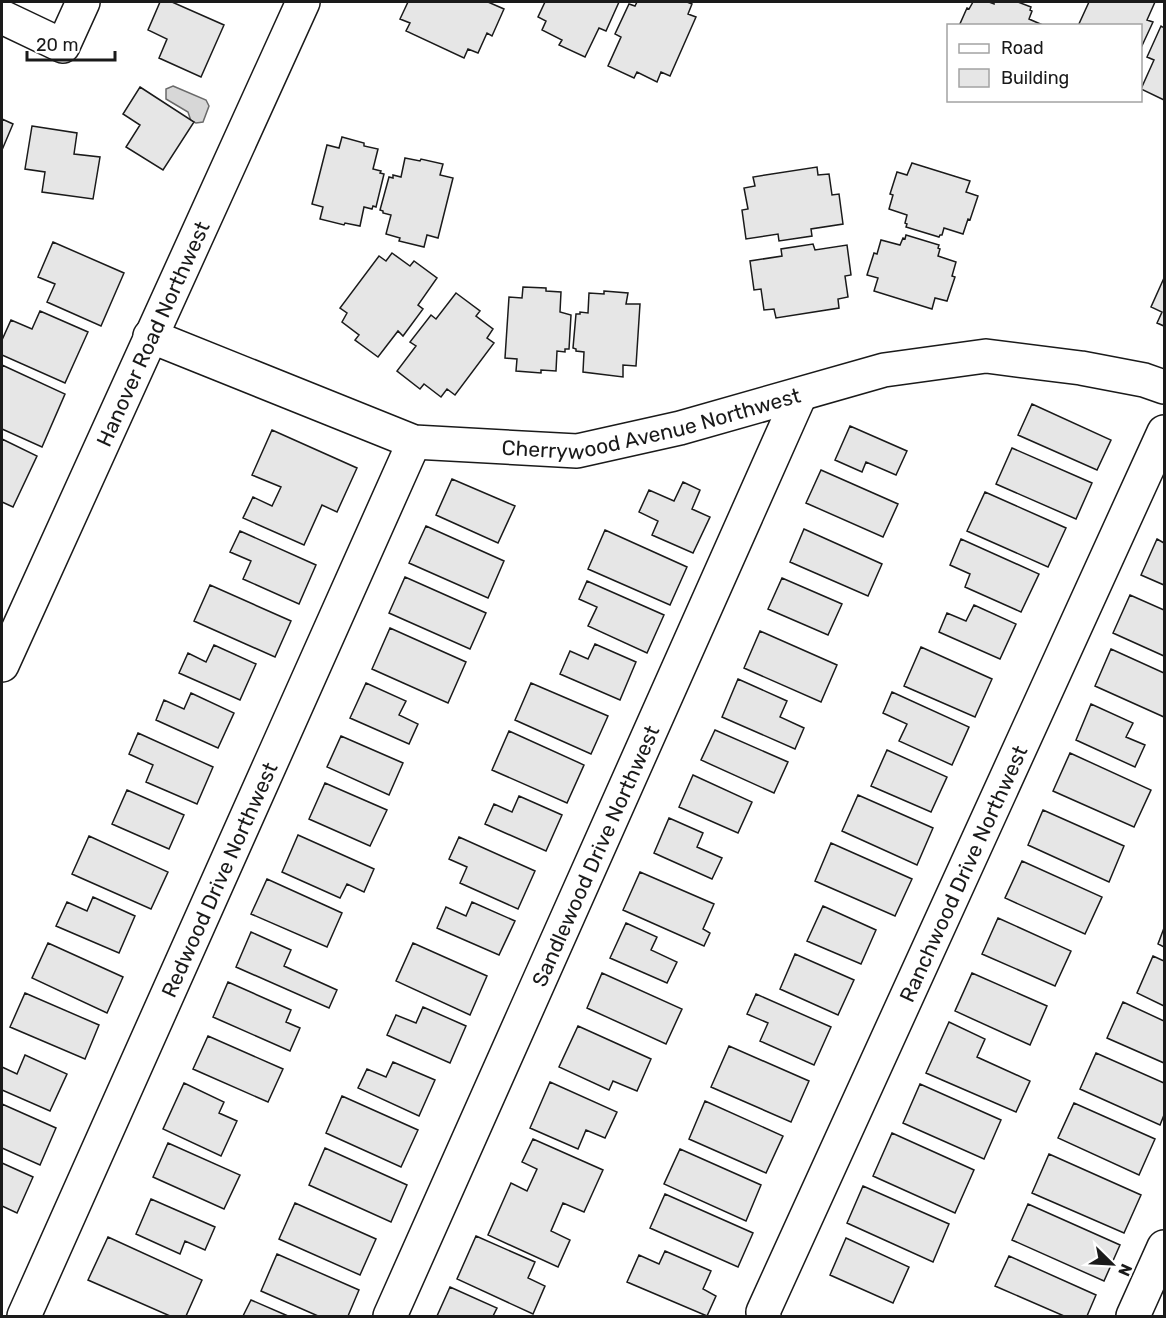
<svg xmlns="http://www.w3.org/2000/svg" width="1166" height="1318" viewBox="0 0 1166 1318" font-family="Rubik,sans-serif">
  <rect width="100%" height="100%" fill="#fff"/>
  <path fill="#d7d7d7" stroke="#6a6a6a" stroke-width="1.5" d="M173 86 206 100 209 106 203 122 196 123 191 121 188 112 166 99V89Z"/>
  <path fill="#e6e6e6" stroke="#1a1a1a" stroke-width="1.5" d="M160 2H172L224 25 201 77 159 58 167 39 148 30Z
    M408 2H488L504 9 492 36 487 33 478 53 468 49 464 58 406 31 410 23 400 19Z
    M545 2H619L606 31 599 28 585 57 559 45 562 40 542 30 546 21 538 17Z
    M637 2H687L692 4 688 14 696 17 670 76 661 72 657 82 637 72 634 78 608 66 621 37 615 34 629 4 635 6Z
    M973 2H989L994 4V2H1018L1031 7 1030 10 1032 11 1029 19 1045 26H959L967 8 969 9Z
    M1089 2H1155L1147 20 1153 22 1140 50V26H1078Z
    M1161 26 1164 28V100L1141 89 1154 60 1147 57Z
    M140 87 194 122 163 170 126 147 140 125 123 114Z
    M2 119 13 124 2 150Z
    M32 126 77 133 74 154 100 157 93 199 42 192 45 172 25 169Z
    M342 137 364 143V146L378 149 373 169 381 171 380 173 384 174 376 207 373 206 372 209 364 207 360 226 345 223 344 225 320 219 323 207 312 204 327 145 339 148Z
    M405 158 420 161 421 159 443 164 440 175 453 178 438 238 427 235 424 247 399 241 400 238 386 234 391 215 383 213V211L380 210 389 177 393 178V175L401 177Z
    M912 163 970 181 966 192 978 196 970 220 968 219 963 234 944 228 942 235H940L939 237 906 227 907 224 905 223 907 215 889 209 893 195 890 194 897 172 907 175Z
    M817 167 818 175 829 174 832 195 839 194 843 224 811 229 812 236 779 241 778 234 746 239 742 210 748 209 744 188 755 186 753 177Z
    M906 235 939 245 938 248 940 249 938 256 956 262 952 276 955 277 947 301 935 298 932 309 874 291 878 278 867 275 874 253 877 254 881 240 900 245 903 238 905 239Z
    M53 242 124 273 101 326 47 302 55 284 38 277Z
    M813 244 815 250 847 245 851 275 845 276 848 297 838 299 839 308 776 318 774 309 764 310 761 289 754 290 750 261 782 256 781 249Z
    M392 253 410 266 414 261 437 278 418 305 423 309 403 336 398 331 378 357 355 340 359 335 342 322 347 313 340 308 379 256 386 261Z
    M1164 278V326L1157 323 1162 312 1151 307Z
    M523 287 546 288V291L561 292 560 312 571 315 569 349H565V352L557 351 556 371 541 370V373L516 371 517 359 505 358 509 297 522 298Z
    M604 291 628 293 626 304H640L636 366 623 365V377L583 372 584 352 576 351V349L573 348 576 314H580V312L588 313 589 293 604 294Z
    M456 293 480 311 476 316 493 329 487 338 494 343 455 395 447 389 441 397 424 384 420 389 397 371 416 346 410 342 431 315 436 319Z
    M40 311 88 332 65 383 2 355V340L11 320 32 329Z
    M2 365 65 394 42 447 2 429Z
    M1032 404 1111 440 1097 470 1018 435Z
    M850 426 907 451 896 475 866 462 862 472 835 460Z
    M272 430 357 468 337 512 322 505 304 545 243 518 253 497 272 506 281 487 252 475Z
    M2 439 37 456 13 507 2 502Z
    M1012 448 1092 483 1076 519 996 484Z
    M821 470 898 504 883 537 806 503Z
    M452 479 515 506 498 543 436 515Z
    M683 482 700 490 692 509 710 517 693 553 652 535 658 521 639 512 649 490 674 501Z
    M985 492 1066 528 1048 567 967 531Z
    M426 526 504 561 488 598 409 563Z
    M804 529 882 564 868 596 790 562Z
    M605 530 687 567 670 605 588 569Z
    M240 531 316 565 299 604 243 579 251 561 230 552Z
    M961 539 1039 574 1021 612 965 587 970 574 950 565Z
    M1157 539 1164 543V585L1141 575Z
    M405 577 486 613 470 649 389 613Z
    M782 578 842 604 828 635 768 609Z
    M587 581 664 615 647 653 588 626 597 607 579 599Z
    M210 585 291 621 275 657 194 621Z
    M1130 595 1164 610V656L1113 633Z
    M974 605 1016 624 1000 659 939 632 947 613 966 621Z
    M390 628 466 662 448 703 372 669Z
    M760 631 837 665 821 702 744 668Z
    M595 644 636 662 620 700 560 674 570 651 588 659Z
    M214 645 256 664 240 700 179 673 188 653 206 662Z
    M921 647 992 679 975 717 904 686Z
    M1111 649 1164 673V717L1095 686Z
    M738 679 787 701 780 717 804 728 795 749 722 717Z
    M366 683 406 701 399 715 418 724 409 744 350 718Z
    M531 683 608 716 591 754 515 720Z
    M892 692 969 727 952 765 899 741 907 724 883 713Z
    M191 693 234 713 218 748 156 720 164 700 184 709Z
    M1091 704 1133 723 1126 737 1145 745 1135 767 1076 740Z
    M715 730 788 762 774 793 701 760Z
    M509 731 584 765 567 803 492 770Z
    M138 733 213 767 197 804 146 782 153 765 129 754Z
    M341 736 403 763 389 795 327 767Z
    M887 750 947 777 931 812 871 786Z
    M1070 753 1151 790 1134 827 1053 791Z
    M693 775 752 802 738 833 679 807Z
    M325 783 387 810 370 846 309 819Z
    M127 790 184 815 169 849 112 824Z
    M858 795 933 828 917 865 842 831Z
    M519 796 562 815 546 851 485 824 494 804 512 812Z
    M1043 810 1124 846 1109 882 1028 845Z
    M669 818 703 833 697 847 722 858 712 879 654 853Z
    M298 835 374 869 364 892 347 884 340 898 282 872Z
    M89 836 168 872 151 909 72 874Z
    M459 837 535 871 518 909 460 883 467 867 449 859Z
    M831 843 912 879 895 916 815 881Z
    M1022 861 1102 897 1085 934 1005 898Z
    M640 872 714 904 703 929 710 933 704 946 623 910Z
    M267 879 342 913 327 947 251 914Z
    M93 897 135 916 119 953 56 926 67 902 87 911Z
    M472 902 515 921 499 955 437 928 446 907 466 916Z
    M823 906 876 930 861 964 807 941Z
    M998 918 1071 951 1055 986 982 954Z
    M626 923 657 937 651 950 677 962 667 983 610 958Z
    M1164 928V947L1158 944Z
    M251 932 291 950 284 966 337 990 329 1008 236 967Z
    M48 943 123 977 107 1013 32 978Z
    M413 943 487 976 470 1015 396 981Z
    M795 954 854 980 838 1015 780 989Z
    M1153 956 1164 961V1006L1137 993Z
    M602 973 682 1009 666 1044 587 1008Z
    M972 973 1047 1006 1030 1045 955 1011Z
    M228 982 291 1010 286 1022 300 1028 290 1051 213 1017Z
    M25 993 99 1025 85 1059 10 1027Z
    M756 994 831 1027 814 1065 760 1041 768 1023 747 1014Z
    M1123 1002 1164 1021V1063L1107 1038Z
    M423 1007 466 1026 450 1063 387 1035 396 1015 416 1023Z
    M949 1022 985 1039 977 1057 1030 1081 1016 1112 926 1073Z
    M578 1026 651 1059 637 1091 613 1081 609 1090 559 1067Z
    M208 1036 283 1069 268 1102 193 1069Z
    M729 1046 809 1081 791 1122 711 1087Z
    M1096 1053 1164 1083V1115L1160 1125 1080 1089Z
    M25 1055 67 1074 50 1111 2 1090V1067L17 1074Z
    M393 1062 435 1080 419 1116 358 1088 367 1069 386 1077Z
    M550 1082 617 1112 605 1138 586 1130 578 1149 530 1128Z
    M184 1083 224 1102 219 1113 237 1121 221 1156 163 1129Z
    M920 1084 1001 1120 984 1159 903 1123Z
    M342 1096 418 1130 401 1167 326 1133Z
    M705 1101 783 1136 766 1173 689 1139Z
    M1074 1103 1155 1139 1139 1175 1058 1138Z
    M2 1104 56 1128 40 1165 2 1148Z
    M892 1133 974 1170 955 1213 873 1176Z
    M533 1139 603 1170 584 1212 563 1203 551 1231 570 1240 558 1267 488 1235 511 1183 527 1191 537 1169 522 1162Z
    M168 1143 240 1175 224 1209 153 1177Z
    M325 1148 407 1185 391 1222 309 1185Z
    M680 1149 761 1185 746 1221 664 1184Z
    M1049 1154 1141 1195 1124 1233 1032 1193Z
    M2 1163 33 1177 17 1213 2 1206Z
    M863 1186 949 1224 933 1262 847 1223Z
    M665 1194 753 1233 738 1267 650 1228Z
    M151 1199 215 1227 205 1250 185 1241 180 1254 136 1234Z
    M295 1203 376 1239 360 1275 279 1239Z
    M1028 1204 1120 1245 1104 1281 1012 1240Z
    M476 1236 535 1262 528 1278 545 1286 533 1314 457 1279Z
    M108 1237 202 1280 186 1316H170L88 1280Z
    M846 1238 909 1267 893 1303 830 1275Z
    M665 1251 711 1271 703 1289 716 1296 707 1316 627 1282 639 1255 659 1264Z
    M277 1254 359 1290 348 1316H318L261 1291Z
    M1009 1256 1096 1295 1087 1316H1064L995 1286Z
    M450 1287 497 1308 493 1316H437Z
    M251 1300 288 1316H243Z"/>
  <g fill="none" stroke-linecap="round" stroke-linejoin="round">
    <defs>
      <g id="minor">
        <path d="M2 17 63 46 83 2"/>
        <path id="s1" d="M150 336 414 442 577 451 680 428 884 370 986 356 1081 368 1144 380 1164 387"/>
        <path id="s2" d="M2 665 303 2"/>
        <path id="s3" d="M24 1316 414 442"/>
        <path id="s4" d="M390 1316 800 395"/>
        <path id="s5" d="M764 1316 763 1312 1164 432"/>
        <path d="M1133 1316 1164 1247"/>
      </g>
    </defs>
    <use href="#minor" stroke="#1a1a1a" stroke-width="36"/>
    <use href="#minor" stroke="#fff" stroke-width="33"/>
  </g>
  <g text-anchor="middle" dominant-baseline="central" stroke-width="4.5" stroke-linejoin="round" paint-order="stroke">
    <g font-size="21" fill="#1a1a1a" stroke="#fff">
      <text stroke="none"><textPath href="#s2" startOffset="364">Hanover Road Northwest</textPath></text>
      <text stroke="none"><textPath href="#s1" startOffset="525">Cherrywood Avenue Northwest</textPath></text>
      <text stroke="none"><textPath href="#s4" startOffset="504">Sandlewood Drive Northwest</textPath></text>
      <text stroke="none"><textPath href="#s5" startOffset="486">Ranchwood Drive Northwest</textPath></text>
      <text stroke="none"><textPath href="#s3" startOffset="478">Redwood Drive Northwest</textPath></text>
    </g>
  </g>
  <rect width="1166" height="1318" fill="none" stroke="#1a1a1a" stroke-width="6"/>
  <rect x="947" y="24" width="195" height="78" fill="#ffffff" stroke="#a3a3a3" stroke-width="1.5"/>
  <rect x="959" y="44" width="30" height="9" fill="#ffffff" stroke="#a3a3a3" stroke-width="1.5"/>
  <text x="1001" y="54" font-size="18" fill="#1a1a1a">Road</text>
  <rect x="959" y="69" width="30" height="18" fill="#e6e6e6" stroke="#a3a3a3" stroke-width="1.5"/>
  <text x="1001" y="84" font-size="18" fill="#1a1a1a">Building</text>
  <g transform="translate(1112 1264) rotate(114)" stroke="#ffffff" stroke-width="4.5" paint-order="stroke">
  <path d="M0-4.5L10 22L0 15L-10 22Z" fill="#1a1a1a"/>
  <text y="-9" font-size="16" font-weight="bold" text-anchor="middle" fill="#1a1a1a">N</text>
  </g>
  <path d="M27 51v9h88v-9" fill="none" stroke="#1a1a1a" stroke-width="3"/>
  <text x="36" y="51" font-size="18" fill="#1a1a1a" stroke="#ffffff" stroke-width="4.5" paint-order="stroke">20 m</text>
</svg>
